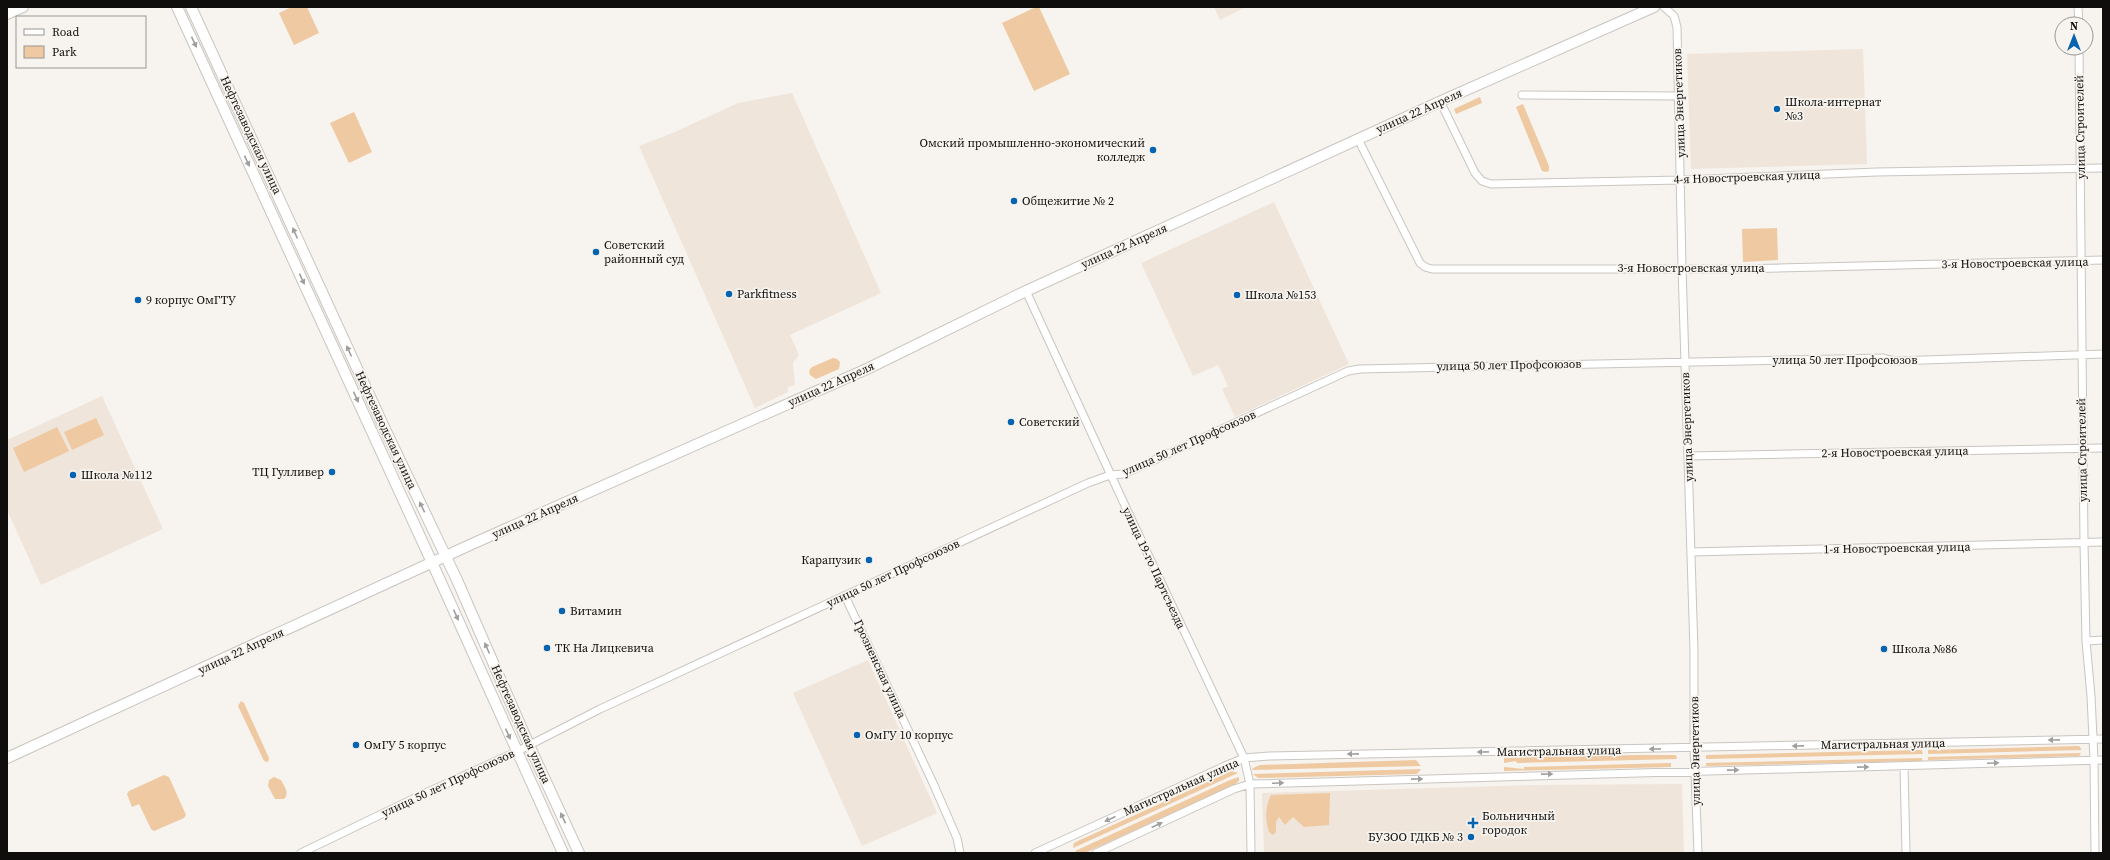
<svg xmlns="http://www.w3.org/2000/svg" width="2110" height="860" viewBox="0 0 2110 860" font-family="'Source Serif 4',serif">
  <rect width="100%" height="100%" fill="#f7f3ee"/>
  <path fill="#efe5db" d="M1214 7H1246L1220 20Z
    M1863 49 1867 164 1691 169 1687 54Z
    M792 93 881 293 790 335 799 355 793 363 795 385 788 387V392L755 408 639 146 675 132 738 103Z
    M1274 202 1349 364 1235 417 1222 389 1228 386 1218 365 1193 376 1141 263Z
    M102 396 163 529 41 585 7 510V440Z
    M868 660 937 813 862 846 793 693Z
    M1682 784 1684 853H1264L1262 793 1536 785Z"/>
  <path fill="#eec9a1" d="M292 7H307L319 33 294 45 279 13Z
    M1036 7H1039L1070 74 1034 91 1002 23Z
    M1480 97 1482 103 1456 114 1454 109Z
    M1523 104 1549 166V171L1546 172 1542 171 1516 107Z
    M354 112 372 152 349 163 330 123Z
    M1777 228 1778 260 1743 262 1742 229Z
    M833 358 837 359 840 362 839 369 816 379 810 375 809 371 812 367Z
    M96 418 104 435 72 450 64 432Z
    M57 427 69 451 24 472 13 448Z
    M241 701 244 703 269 758 268 762 264 761 238 706Z
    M2079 746 2082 750 1928 754V750Z
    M1922 750 1923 754 1706 759V755Z
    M2081 753 2079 756 1928 760V757Z
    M1638 755H1676L1677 759 1517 763 1516 761 1504 763V758Z
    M1922 758V761L1706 766V763Z
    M1416 760 1421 766 1252 770 1253 768 1260 765Z
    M1671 763V767L1504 771V767L1524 769V767Z
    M1421 769 1417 774 1258 778 1253 774Z
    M1232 771 1238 773 1073 848 1074 843 1080 840Z
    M164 775 169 777 186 815 184 818 154 831 151 829 139 804 132 807 127 794 129 791Z
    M274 777 281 780C284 786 290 793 284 799H275L268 786 269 780Z
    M1239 777V781L1234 785 1087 852 1078 853 1075 851 1230 780Z
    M1330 793 1329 825 1304 827 1293 817 1285 825 1279 817 1276 822V832L1273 835 1269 832C1265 819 1265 807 1271 795Z"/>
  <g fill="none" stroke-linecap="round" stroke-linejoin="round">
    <defs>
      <path id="minor" d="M1664 7 1674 16 1677 27 1682 267 1694 651V748L1698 853
        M2078 7 2079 24
        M2079 48 2084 543 2086 641 2091 696 2094 760 2095 853
        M1522 95 1679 96
        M1440 101 1475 173 1482 181 1491 184 1681 180 1877 172 2103 168
        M1358 139 1420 263 1425 267 1432 269H1737L2103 260
        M1026 291 1127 510 1244 758 1250 784 1251 853
        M1688 456 2103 448
        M1691 552 2103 542
        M845 596 933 783 957 838 960 853
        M2086 641 2103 640
        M1904 766 1906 853
        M301 853 421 795 516 752 600 709 1088 483 1110 475 1124 474 1348 371 1360 369 1882 358 1895 361 2103 354
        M1035 853 1225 766 1244 758 1269 756 2103 739
        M1096 853 1234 789 1250 784 2103 760"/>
      <path id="secondary" d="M177 7 440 580 563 853
        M191 7 384 427 457 580 529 745 579 853
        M7 14 23 7
        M7 758 472 544 869 368 1026 291 1448 98 1654 7"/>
    </defs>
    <use href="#minor" stroke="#c9c5c0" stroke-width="9"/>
    <use href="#secondary" stroke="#c9c5c0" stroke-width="12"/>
    <use href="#minor" stroke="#fff" stroke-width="7"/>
    <use href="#secondary" stroke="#fff" stroke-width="10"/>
  </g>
  <defs><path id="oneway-solid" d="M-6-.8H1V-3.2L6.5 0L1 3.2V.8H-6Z"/></defs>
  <g fill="#9f9f9e">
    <use href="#oneway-solid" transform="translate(194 42) rotate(65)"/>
    <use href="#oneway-solid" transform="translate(247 161) rotate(65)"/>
    <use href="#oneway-solid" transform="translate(295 233) rotate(-114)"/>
    <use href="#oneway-solid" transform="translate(302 279) rotate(65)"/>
    <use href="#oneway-solid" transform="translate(349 351) rotate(-114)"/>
    <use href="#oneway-solid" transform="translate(356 397) rotate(65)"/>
    <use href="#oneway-solid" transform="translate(422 507) rotate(-116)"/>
    <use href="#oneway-solid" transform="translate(456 615) rotate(66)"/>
    <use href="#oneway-solid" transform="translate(487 648) rotate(-114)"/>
    <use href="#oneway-solid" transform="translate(508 734) rotate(66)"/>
    <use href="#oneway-solid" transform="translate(2054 740) rotate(179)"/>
    <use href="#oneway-solid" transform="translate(1798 746) rotate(179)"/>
    <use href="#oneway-solid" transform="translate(1655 749) rotate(179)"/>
    <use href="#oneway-solid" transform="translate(1483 752) rotate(179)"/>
    <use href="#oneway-solid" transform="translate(1353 754) rotate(179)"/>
    <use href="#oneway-solid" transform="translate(1993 763) rotate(-2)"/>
    <use href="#oneway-solid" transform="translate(1863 767) rotate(-1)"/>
    <use href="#oneway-solid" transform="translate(1733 770) rotate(-1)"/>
    <use href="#oneway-solid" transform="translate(1547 774) rotate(-1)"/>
    <use href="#oneway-solid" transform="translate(1417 779) rotate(-1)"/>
    <use href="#oneway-solid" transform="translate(1278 783) rotate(-2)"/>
    <use href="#oneway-solid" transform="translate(563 818) rotate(-115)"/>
    <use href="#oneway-solid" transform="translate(1110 819) rotate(155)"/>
    <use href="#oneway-solid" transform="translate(1157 825) rotate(-25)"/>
  </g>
  <g fill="#0563b0" stroke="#f7f3ee" stroke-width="1.5">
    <circle cx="1777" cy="109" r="4"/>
    <circle cx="1153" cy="150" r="4"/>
    <circle cx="1014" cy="201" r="4"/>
    <circle cx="596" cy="252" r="4"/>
    <circle cx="729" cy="294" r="4"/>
    <circle cx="1237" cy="295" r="4"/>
    <circle cx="138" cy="300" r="4"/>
    <circle cx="1011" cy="422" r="4"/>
    <circle cx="332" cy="472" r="4"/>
    <circle cx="73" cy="475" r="4"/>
    <circle cx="869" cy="560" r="4"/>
    <circle cx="562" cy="611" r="4"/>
    <circle cx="547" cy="648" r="4"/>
    <circle cx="1884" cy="649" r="4"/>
    <circle cx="857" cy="735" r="4"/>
    <circle cx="356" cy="745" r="4"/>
    <path d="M1471 817h4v4h4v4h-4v4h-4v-4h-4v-4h4z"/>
    <circle cx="1471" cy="837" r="4"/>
  </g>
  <g text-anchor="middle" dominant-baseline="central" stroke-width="3.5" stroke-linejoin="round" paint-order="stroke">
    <g font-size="12" fill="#0f0e0c" stroke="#f7f3ee" text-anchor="start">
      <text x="1785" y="102">Школа-интернат<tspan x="1785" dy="14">№3</tspan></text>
      <text x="1145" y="143" text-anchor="end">Омский промышленно-экономический<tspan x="1145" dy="14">колледж</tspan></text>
      <text x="1022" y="201">Общежитие № 2</text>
      <text x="604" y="245">Советский<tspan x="604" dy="14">районный суд</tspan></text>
      <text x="737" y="294">Parkfitness</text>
      <text x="1245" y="295">Школа №153</text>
      <text x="146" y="300">9 корпус ОмГТУ</text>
      <text x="1019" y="422">Советский</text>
      <text x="324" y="472" text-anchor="end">ТЦ Гулливер</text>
      <text x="81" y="475">Школа №112</text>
      <text x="861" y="560" text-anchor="end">Карапузик</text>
      <text x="570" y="611">Витамин</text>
      <text x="555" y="648">ТК На Лицкевича</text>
      <text x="1892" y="649">Школа №86</text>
      <text x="865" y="735">ОмГУ 10 корпус</text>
      <text x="364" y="745">ОмГУ 5 корпус</text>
      <text x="1482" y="816">Больничный<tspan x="1482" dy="14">городок</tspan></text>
      <text x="1463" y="837" text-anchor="end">БУЗОО ГДКБ № 3</text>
    </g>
    <g font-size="12" fill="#0f0e0c" stroke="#f7f3ee">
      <text transform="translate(1679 103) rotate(-92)">улица Энергетиков</text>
      <text transform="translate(1419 111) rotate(-24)">улица 22 Апреля</text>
      <text transform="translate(2080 127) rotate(-91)">улица Строителей</text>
      <text transform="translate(251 135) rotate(65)">Нефтезаводская улица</text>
      <text transform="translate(1747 177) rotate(-2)">4-я Новостроевская улица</text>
      <text transform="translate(1124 246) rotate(-24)">улица 22 Апреля</text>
      <text transform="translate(2015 263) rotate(-1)">3-я Новостроевская улица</text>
      <text x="1691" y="268">3-я Новостроевская улица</text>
      <text x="1845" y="360">улица 50 лет Профсоюзов</text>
      <text transform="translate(1509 365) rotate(-1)">улица 50 лет Профсоюзов</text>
      <text transform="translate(831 384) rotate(-24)">улица 22 Апреля</text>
      <text transform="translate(1687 427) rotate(-92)">улица Энергетиков</text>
      <text transform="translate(386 430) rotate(65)">Нефтезаводская улица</text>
      <text transform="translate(1189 443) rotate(-24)">улица 50 лет Профсоюзов</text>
      <text transform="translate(2082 450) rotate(-91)">улица Строителей</text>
      <text transform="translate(1895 452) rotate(-1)">2-я Новостроевская улица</text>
      <text transform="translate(535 516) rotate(-24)">улица 22 Апреля</text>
      <text transform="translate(1897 548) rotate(-1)">1-я Новостроевская улица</text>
      <text transform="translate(1154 568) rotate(65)">улица 19-го Партсъезда</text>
      <text transform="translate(893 573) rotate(-25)">улица 50 лет Профсоюзов</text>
      <text transform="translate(241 651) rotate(-25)">улица 22 Апреля</text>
      <text transform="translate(880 669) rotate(65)">Грозненская улица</text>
      <text transform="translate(521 724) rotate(66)">Нефтезаводская улица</text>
      <text transform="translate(1883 744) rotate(-1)">Магистральная улица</text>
      <text transform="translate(1559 751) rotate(-1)">Магистральная улица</text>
      <text transform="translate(1695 751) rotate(-91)">улица Энергетиков</text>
      <text transform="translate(448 783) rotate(-25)">улица 50 лет Профсоюзов</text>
      <text transform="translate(1181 787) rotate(-24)">Магистральная улица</text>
    </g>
  </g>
  <rect width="2110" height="860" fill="none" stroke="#0f0e0c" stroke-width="16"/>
  <rect x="16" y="16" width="130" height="52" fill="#f7f3ee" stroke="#9a9794"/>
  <rect x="24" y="29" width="20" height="6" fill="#ffffff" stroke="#9a9794"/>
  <text x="52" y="36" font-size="12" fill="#0f0e0c">Road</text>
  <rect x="24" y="46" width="20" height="12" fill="#eec9a1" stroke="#9a9794"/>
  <text x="52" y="56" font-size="12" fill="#0f0e0c">Park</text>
  <g transform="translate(2074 36)"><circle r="19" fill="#f7f3ee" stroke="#9a9794"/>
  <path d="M0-3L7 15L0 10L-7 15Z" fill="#0563b0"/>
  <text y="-6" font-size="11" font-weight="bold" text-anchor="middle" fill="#0f0e0c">N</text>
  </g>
</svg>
